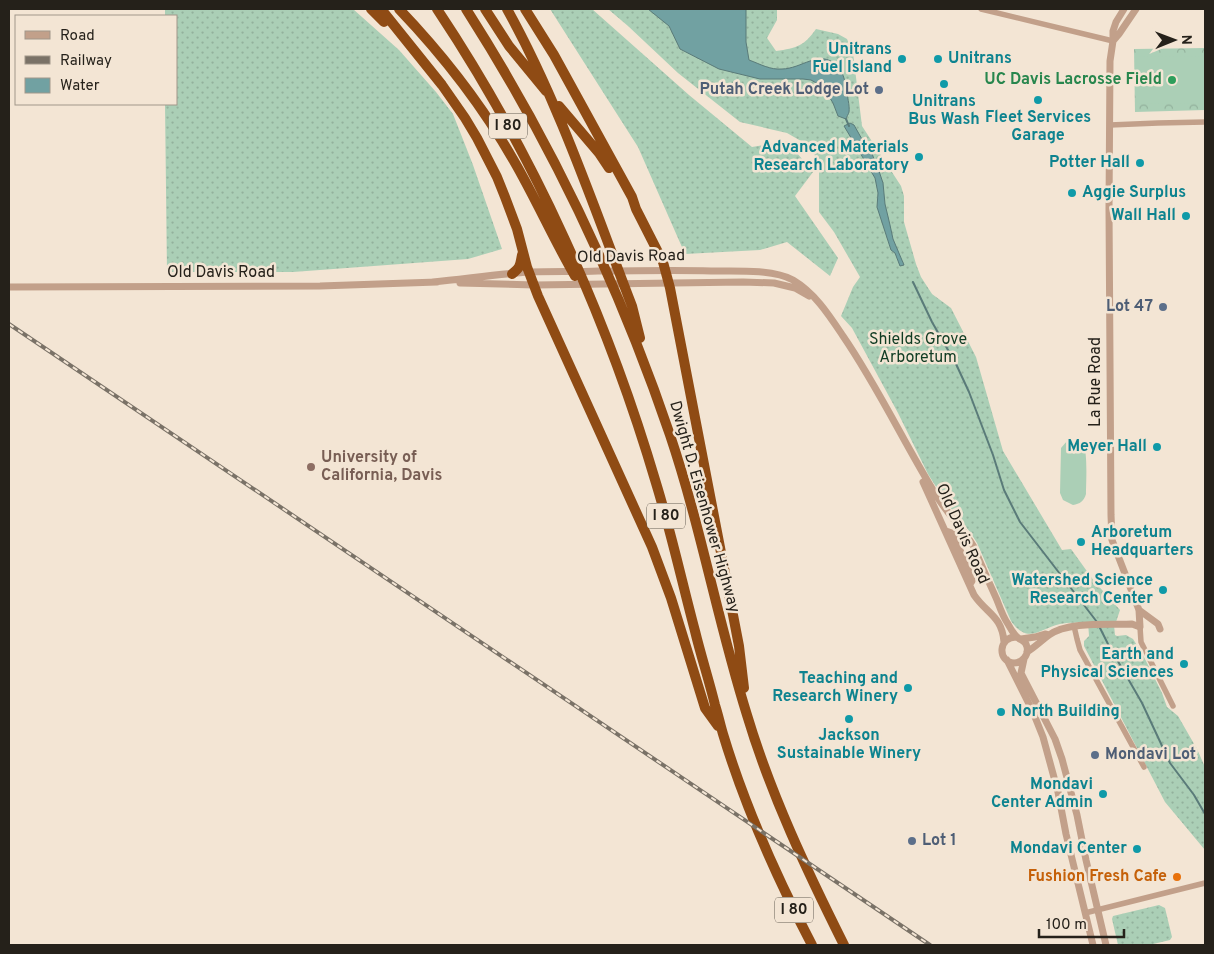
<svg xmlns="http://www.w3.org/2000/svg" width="1214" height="954" viewBox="0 0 1214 954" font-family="Overpass,sans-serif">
  <defs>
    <pattern id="grass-dots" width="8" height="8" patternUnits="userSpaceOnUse" patternTransform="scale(1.25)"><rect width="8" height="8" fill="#abcfb6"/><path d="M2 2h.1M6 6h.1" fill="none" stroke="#93b19c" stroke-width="1.8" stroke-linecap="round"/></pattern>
    <pattern id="forest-crowns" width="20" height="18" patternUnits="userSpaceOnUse" patternTransform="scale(1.25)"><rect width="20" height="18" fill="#abcfb6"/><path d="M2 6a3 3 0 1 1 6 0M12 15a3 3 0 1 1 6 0" fill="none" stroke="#93b19c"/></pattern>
  </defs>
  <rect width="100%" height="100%" fill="#f3e5d4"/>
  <path fill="url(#grass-dots)" d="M165 9H353L399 50 436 92 453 114 473 165 502 249 468 259 293 272H167L165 104H176V16H165Z
    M550 9H592L689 95 752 147 787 141 813 172 795 196 838 258 830 276 787 242 760 250 685 254 638 147Z
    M608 9H777V20L767 38 776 51C797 48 804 46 816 29L838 34 847 39 853 53 862 126 901 186 904 196V222L916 264 921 277 932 294 951 308 976 357 1003 451 1062 550 1071 549 1094 581 1120 610 1116 622 1114 625 1115 635 1117 636 1126 635 1133 639 1142 653 1162 693 1167 707 1178 716 1197 749 1205 767V850L1165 802 1084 646V641L1089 636 1088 622C1079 623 1069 622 1060 624 1039 629 1028 645 1011 621L977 543 970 532 945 501 928 474 898 413 852 328 841 316 853 287 860 277 834 232 819 212V169L814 153 801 141 787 133 740 122 678 73 628 26Z
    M1159 905 1165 908 1172 937 1170 940 1149 945H1118L1112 919 1113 916Z"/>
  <path fill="url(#forest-crowns)" d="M1205 48V110L1135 112 1134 49Z"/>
  <path fill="#abcfb6" d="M1205 56V103L1138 104V57Z
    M1072 440C1077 440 1080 441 1083 444 1088 451 1086 484 1086 494 1084 501 1080 504 1073 505L1063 500 1060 493 1061 448 1067 441Z"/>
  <path fill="#71a1a2" stroke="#5a7b79" d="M648 9H746V42L749 60C760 64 770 70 782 69 801 69 820 49 836 65 843 71 845 80 846 89 847 95 850 106 849 112 849 113 846 118 846 119L838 116 833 103 825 90 818 84 811 80 803 79H760L719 69 680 49 669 26Z
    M850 123 854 125 863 141 870 148 874 159 878 168 883 183 885 204 890 225 893 239 904 265 900 266 895 253 891 250 877 207 878 193 875 178 844 126Z"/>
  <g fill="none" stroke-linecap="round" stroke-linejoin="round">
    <path stroke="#5a7b79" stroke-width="2" d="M846 119 849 126
      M913 282 932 322 956 364 969 392 993 455 1004 490 1020 522 1097 622
      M1099 626 1108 644 1142 703 1170 763 1194 795 1205 814"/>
    <path stroke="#c2a08a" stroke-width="5.5" d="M981 9 1113 41
      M1110 125 1158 123 1205 122
      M1074 626 1077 639 1080 650 1144 767
      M1140 627 1141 642 1173 706
      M1085 913 1205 883"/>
    <path stroke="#c2a08a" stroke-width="7" d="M1113 41 1119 34 1136 9
      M433 282C465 279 498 274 530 272 553 271 576 272 598 271 636 271 674 270 711 271 735 271 773 269 793 280 815 293 829 315 843 336 878 387 904 443 936 495 947 514 963 528 974 547 981 565 989 582 997 600 1000 608 1003 617 1008 624 1010 628 1014 634 1017 637 1021 641 1026 640 1027 647 1029 655 1022 663 1014 663 997 662 998 636 1017 637
      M460 283 535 285 743 282 774 283 795 288 809 296
      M9 287 320 286 437 282
      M923 482 974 595C987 614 1002 616 1004 642
      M946 531 952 533 954 536 971 576 972 581 970 584
      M1139 610 1158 624 1160 629
      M1021 639 1035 637 1045 634 1049 635
      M1027 652C1035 647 1041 641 1049 635 1068 621 1109 625 1132 624L1140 627 1139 610 1112 540 1111 515 1109 208 1110 61 1113 41V31L1116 22 1124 9
      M1024 659 1021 673 1023 677 1055 739 1062 759 1077 815 1086 860 1106 945
      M1007 660 1033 712 1043 737 1058 792 1066 834 1093 945"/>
    <path stroke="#8f4b14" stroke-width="10" d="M371 9 384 22
      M381 9 442 85 465 118 477 138 497 177 505 197 517 229 527 267 538 296 652 547 671 598 705 708 718 726
      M399 9C443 55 482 105 514 161 536 199 553 238 575 276
      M437 9C533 153 607 317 656 483 671 532 682 582 695 631 701 656 709 680 715 705 718 714 720 724 723 734 745 807 777 878 812 945
      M466 9C551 142 619 285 670 435 701 527 718 623 747 715 771 795 807 871 844 945
      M485 9 509 46 546 91
      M507 9C559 103 593 205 632 306L640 338
      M525 9 554 55 632 197 636 209 663 262 670 288 739 646 744 688
      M559 106 599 153 609 168
      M512 274C521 267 520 265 522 255"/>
    <defs>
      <path id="rail" d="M9 324 930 945"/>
    </defs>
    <use href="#rail" stroke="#7a7267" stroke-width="4"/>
    <use href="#rail" stroke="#f3e5d4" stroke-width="2" stroke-dasharray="5.5" stroke-linecap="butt"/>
  </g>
  <g fill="#0f9aa8" stroke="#f3e5d4" stroke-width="2">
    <circle cx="902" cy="59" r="5"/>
    <circle cx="938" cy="59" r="5"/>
    <circle cx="944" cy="84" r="5"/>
    <circle cx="1038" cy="100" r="5"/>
    <circle cx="919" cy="157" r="5"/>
    <circle cx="1140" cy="163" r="5"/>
    <circle cx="1072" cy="193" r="5"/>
    <circle cx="1186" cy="216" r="5"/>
    <circle cx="1157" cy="447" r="5"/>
    <circle cx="1081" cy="542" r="5"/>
    <circle cx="1163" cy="590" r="5"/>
    <circle cx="1184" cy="664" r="5"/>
    <circle cx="908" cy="688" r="5"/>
    <circle cx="1001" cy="712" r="5"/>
    <circle cx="849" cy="719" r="5"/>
    <circle cx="1103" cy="794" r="5"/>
    <circle cx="1137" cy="849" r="5"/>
  </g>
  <circle fill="#2e9e5b" stroke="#f3e5d4" stroke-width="2" cx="1172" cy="80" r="5"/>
  <g fill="#5c6f8a" stroke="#f3e5d4" stroke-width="2">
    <circle cx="879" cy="90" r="5"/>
    <circle cx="1163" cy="307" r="5"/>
    <circle cx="1095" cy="755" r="5"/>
    <circle cx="912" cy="841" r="5"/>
  </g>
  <circle fill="#8d6e63" stroke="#f3e5d4" stroke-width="2" cx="311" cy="467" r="5"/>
  <circle fill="#e8710a" stroke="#f3e5d4" stroke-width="2" cx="1177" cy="877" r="5"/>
  <g text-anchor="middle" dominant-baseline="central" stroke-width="5" stroke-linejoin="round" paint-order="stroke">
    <g fill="#f3e5d4" stroke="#635c52" stroke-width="1">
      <rect x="489" y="113.5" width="38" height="25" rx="4"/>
      <rect x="647" y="503.5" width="38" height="25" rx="4"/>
      <rect x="775" y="897.5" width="38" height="25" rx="4"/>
    </g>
    <g font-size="15" font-weight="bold" fill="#25211a">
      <text x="508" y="126">I 80</text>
      <text x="666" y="516">I 80</text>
      <text x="794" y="910">I 80</text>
    </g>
    <g font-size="16" font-weight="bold" fill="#0d838f" stroke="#f3e5d4" text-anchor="end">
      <text x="892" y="50">Unitrans<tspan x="892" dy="18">Fuel Island</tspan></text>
      <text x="948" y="59" text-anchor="start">Unitrans</text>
      <text x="944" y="102" text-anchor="middle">Unitrans<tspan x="944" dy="18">Bus Wash</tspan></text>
      <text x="1038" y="118" text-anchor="middle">Fleet Services<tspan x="1038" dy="18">Garage</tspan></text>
      <text x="909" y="148">Advanced Materials<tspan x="909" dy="18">Research Laboratory</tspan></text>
      <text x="1130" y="163">Potter Hall</text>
      <text x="1082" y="193" text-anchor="start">Aggie Surplus</text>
      <text x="1176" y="216">Wall Hall</text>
      <text x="1147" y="447">Meyer Hall</text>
      <text x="1091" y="533" text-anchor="start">Arboretum<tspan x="1091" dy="18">Headquarters</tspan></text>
      <text x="1153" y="581">Watershed Science<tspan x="1153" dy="18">Research Center</tspan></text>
      <text x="1174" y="655">Earth and<tspan x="1174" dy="18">Physical Sciences</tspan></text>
      <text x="898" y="679">Teaching and<tspan x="898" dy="18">Research Winery</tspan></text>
      <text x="1011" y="712" text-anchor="start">North Building</text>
      <text x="849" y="736" text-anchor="middle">Jackson<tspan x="849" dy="18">Sustainable Winery</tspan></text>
      <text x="1093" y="785">Mondavi<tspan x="1093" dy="18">Center Admin</tspan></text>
      <text x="1127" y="849">Mondavi Center</text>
    </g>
    <g font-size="16" font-weight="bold" fill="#27864d" stroke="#f3e5d4" text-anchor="end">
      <text x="1162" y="80">UC Davis Lacrosse Field</text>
    </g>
    <g font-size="16" font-weight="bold" fill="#4e5e75" stroke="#f3e5d4" text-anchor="end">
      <text x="869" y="90">Putah Creek Lodge Lot</text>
      <text x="1153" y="307">Lot 47</text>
      <text x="1105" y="755" text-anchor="start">Mondavi Lot</text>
      <text x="922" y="841" text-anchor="start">Lot 1</text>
    </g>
    <g font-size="16" fill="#25211a" stroke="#f3e5d4">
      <text transform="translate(631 257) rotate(-1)">Old Davis Road</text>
      <text x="221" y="273">Old Davis Road</text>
      <text transform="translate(1096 382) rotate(-90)">La Rue Road</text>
      <text transform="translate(704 507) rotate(74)">Dwight D. Eisenhower Highway</text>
      <text transform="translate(962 534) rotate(66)">Old Davis Road</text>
    </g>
    <g font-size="16" fill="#103c23" stroke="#f3e5d4">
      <text x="918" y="340">Shields Grove<tspan x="918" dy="18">Arboretum</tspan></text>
    </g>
    <g font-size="16" font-weight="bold" fill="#785e54" stroke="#f3e5d4" text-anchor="start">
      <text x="321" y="458">University of<tspan x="321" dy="18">California, Davis</tspan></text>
    </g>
    <g font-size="16" font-weight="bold" fill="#c56008" stroke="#f3e5d4" text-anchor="end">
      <text x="1167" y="877">Fushion Fresh Cafe</text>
    </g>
  </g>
  <rect width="1214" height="954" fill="none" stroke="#25211a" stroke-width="20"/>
  <rect x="15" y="15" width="162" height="90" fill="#f3e5d4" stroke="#a1978a"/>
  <rect x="25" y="31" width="25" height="8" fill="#c2a08a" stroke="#a1978a"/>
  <text x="60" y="40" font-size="15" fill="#25211a">Road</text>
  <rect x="25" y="56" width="25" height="8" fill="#7a7267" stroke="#a1978a"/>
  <text x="60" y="65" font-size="15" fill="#25211a">Railway</text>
  <rect x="25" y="78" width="25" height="15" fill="#71a1a2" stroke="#a1978a"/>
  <text x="60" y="90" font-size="15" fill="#25211a">Water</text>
  <g transform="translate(1174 40) rotate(89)" stroke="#f3e5d4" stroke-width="4" paint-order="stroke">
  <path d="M0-4L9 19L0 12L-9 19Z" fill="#25211a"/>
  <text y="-8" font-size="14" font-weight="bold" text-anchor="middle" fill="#25211a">N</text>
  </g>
  <path d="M1039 929v8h85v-8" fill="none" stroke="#25211a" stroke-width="2.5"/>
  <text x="1046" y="929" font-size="15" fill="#25211a" stroke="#f3e5d4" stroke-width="4" paint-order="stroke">100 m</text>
</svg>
